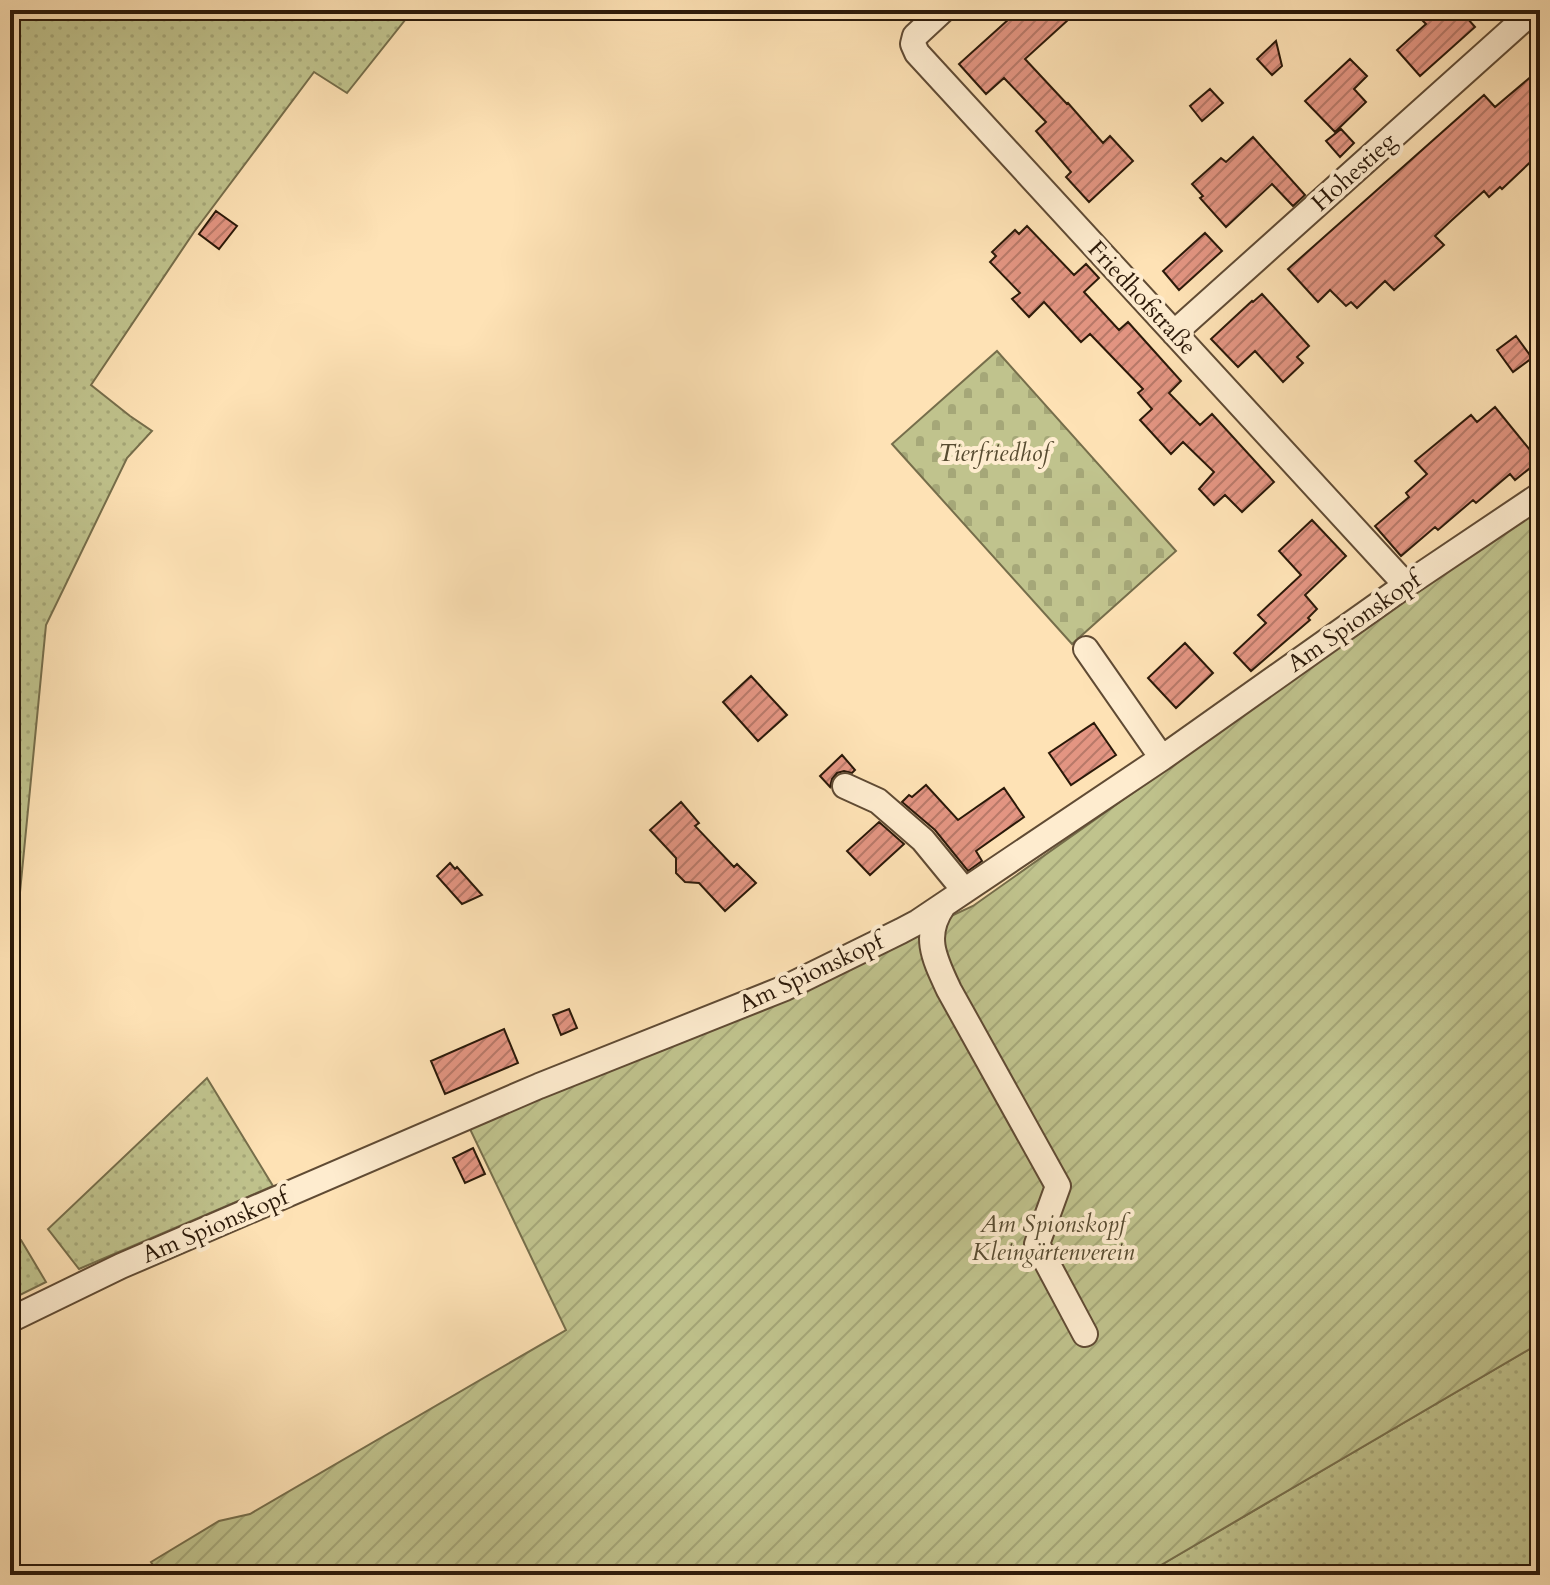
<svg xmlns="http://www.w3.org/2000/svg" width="1550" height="1585" viewBox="0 0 1550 1585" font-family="Cardo,serif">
  <defs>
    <pattern id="grass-dots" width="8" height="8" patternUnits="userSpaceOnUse" patternTransform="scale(2)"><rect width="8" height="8" fill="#c0c38d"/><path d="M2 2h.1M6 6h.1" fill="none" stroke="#a5a778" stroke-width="1.8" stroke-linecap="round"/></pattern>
    <pattern id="cemetery-stones" width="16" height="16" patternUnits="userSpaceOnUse" patternTransform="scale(2)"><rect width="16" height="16" fill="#c0c38d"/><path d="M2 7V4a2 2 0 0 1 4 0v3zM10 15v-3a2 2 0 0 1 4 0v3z" fill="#a5a778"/></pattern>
    <pattern id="garden-furrows" width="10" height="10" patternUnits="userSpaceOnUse" patternTransform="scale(2)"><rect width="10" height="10" fill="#c0c38d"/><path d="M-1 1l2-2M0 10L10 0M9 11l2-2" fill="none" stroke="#a5a778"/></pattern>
    <pattern id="building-hatch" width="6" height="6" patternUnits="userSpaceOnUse" patternTransform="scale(2)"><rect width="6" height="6" fill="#e39582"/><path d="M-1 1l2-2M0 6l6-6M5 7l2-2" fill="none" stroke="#b87969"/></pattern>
  </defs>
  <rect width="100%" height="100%" fill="#fee2b5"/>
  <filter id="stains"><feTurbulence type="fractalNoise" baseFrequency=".0025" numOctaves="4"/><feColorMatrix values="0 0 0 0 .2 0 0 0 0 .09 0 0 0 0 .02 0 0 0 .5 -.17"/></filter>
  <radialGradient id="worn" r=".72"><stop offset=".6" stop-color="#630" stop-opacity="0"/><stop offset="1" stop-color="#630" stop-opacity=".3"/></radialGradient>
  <path fill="url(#grass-dots)" stroke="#766e4b" stroke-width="2" d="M10 10H413L347 93 314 72 194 232 91 385 130 416 152 431 127 458 46 625 17 923 10 939Z
    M207 1078 273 1186 79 1269 48 1229Z
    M10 1235 21 1240 46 1282 10 1300Z
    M1540 1343V1559L1525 1575H1144Z"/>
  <path fill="url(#cemetery-stones)" stroke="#766e4b" stroke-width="2" d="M997 351 1176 551 1072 644 892 444Z"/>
  <path fill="url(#garden-furrows)" stroke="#766e4b" stroke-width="2" d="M1540 508V1343L1144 1575H159L151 1562 219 1521 250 1514 566 1330 469 1127 882 948 973 906 1418 591Z"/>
  <path fill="url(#building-hatch)" stroke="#2b1909" stroke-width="2" d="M1019 10H1079L1025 59 1067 104 1068 103 1103 143 1110 136 1133 161 1089 202 1066 177 1071 172 1036 131 1046 122 1004 78 986 94 959 64Z
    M1412 10H1460L1475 27 1420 76 1397 50 1426 24Z
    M1276 41 1282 66 1272 75 1257 59Z
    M1350 59 1367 76 1354 89 1366 102 1335 132 1305 101Z
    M1540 69V153L1502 189 1500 187 1489 197 1484 191 1452 220 1435 236 1444 245 1394 290 1385 281 1357 308 1351 302 1346 306 1330 290 1318 302 1288 269 1484 95 1495 107Z
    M1210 89 1223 103 1202 121 1190 106Z
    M1341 129 1354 143 1340 157 1326 141Z
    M1253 137 1305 195 1293 206 1272 184 1226 227 1200 198 1203 196 1192 184 1221 158 1226 162Z
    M216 211 237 226 219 249 199 234Z
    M1027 226 1074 275 1086 264 1099 278 1084 292 1119 330 1128 322 1181 381 1169 393 1200 425 1212 414 1274 482 1242 512 1225 495 1214 505 1199 489 1214 472 1183 442 1171 454 1140 420 1152 409 1138 393 1143 389 1090 334 1081 342 1044 302 1029 317 1012 299 1020 293 990 262 996 256 992 252 1015 230 1019 234Z
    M1205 233 1222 251 1179 290 1163 271Z
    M1262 294 1309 346 1297 357 1303 363 1283 382 1255 351 1238 367 1211 339 1252 301 1253 302Z
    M1516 336 1532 358 1513 372 1497 350Z
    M1495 407 1539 461 1515 480 1510 474 1476 503 1473 500 1438 530 1435 527 1401 556 1375 526 1409 497 1406 493 1427 474 1415 461 1471 415 1477 422Z
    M1312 520 1346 556 1305 595 1317 609 1308 618 1310 620 1251 671 1234 653 1266 623 1258 615 1301 575 1279 551Z
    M1185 643 1213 673 1176 708 1148 678Z
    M751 676 787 715 758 741 723 702Z
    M1094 723 1116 755 1071 785 1049 753Z
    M842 755 855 770 852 773 844 771 837 773 832 779 830 787 820 776Z
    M926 785 958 820 1004 788 1024 817 976 851 982 861 968 871 935 830 902 802 909 795 912 797Z
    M681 802 699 823 695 826 734 867 737 864 756 883 725 911 699 883 685 882 676 873V858L650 830Z
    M879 822 904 844 870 875 847 851Z
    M450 863 455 869 457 867 482 895 462 904 437 876Z
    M569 1009 577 1028 561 1035 553 1015Z
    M504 1029 518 1063 445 1094 431 1061Z
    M473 1148 485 1174 465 1183 453 1158Z"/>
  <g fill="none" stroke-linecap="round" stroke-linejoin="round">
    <defs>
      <path id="minor" d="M943 10 915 36 913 44 917 53 1406 585
        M1174 333 1534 10
        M1086 649 1162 758
        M845 786 878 801 923 840 964 890
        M943 906C922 936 935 960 949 990L1058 1186 1037 1244 1085 1334
        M10 1320 121 1266 539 1086 785 988 901 931 918 922 1162 758 1406 585 1540 495"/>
    </defs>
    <use href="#minor" stroke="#604b34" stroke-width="28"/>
    <use href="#minor" stroke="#feeccf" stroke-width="24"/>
  </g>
  <g text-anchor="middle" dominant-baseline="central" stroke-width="8" stroke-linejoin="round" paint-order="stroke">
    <g font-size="24" fill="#2b1909" stroke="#feeccf">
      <text transform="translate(1354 172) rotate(-42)">Hohestieg</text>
      <text transform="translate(1142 298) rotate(47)">Friedhofstraße</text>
      <text transform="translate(1354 622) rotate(-35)">Am Spionskopf</text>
      <text transform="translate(811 973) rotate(-25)">Am Spionskopf</text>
      <text transform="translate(215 1226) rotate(-23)">Am Spionskopf</text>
    </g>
    <g font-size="24" font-style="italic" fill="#584c31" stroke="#feeccf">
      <text x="994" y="453">Tierfriedhof</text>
      <text x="1053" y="1224">Am Spionskopf<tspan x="1053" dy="28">Kleingärtenverein</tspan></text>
    </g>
  </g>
  <rect width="1550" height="1585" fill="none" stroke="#fee2b5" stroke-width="40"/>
  <rect x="12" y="12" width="1526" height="1561" fill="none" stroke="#2b1909" stroke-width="4"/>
  <rect x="20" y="20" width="1510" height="1545" fill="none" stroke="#2b1909" stroke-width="2"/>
  <rect width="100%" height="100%" filter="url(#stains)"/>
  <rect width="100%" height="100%" fill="url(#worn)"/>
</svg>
